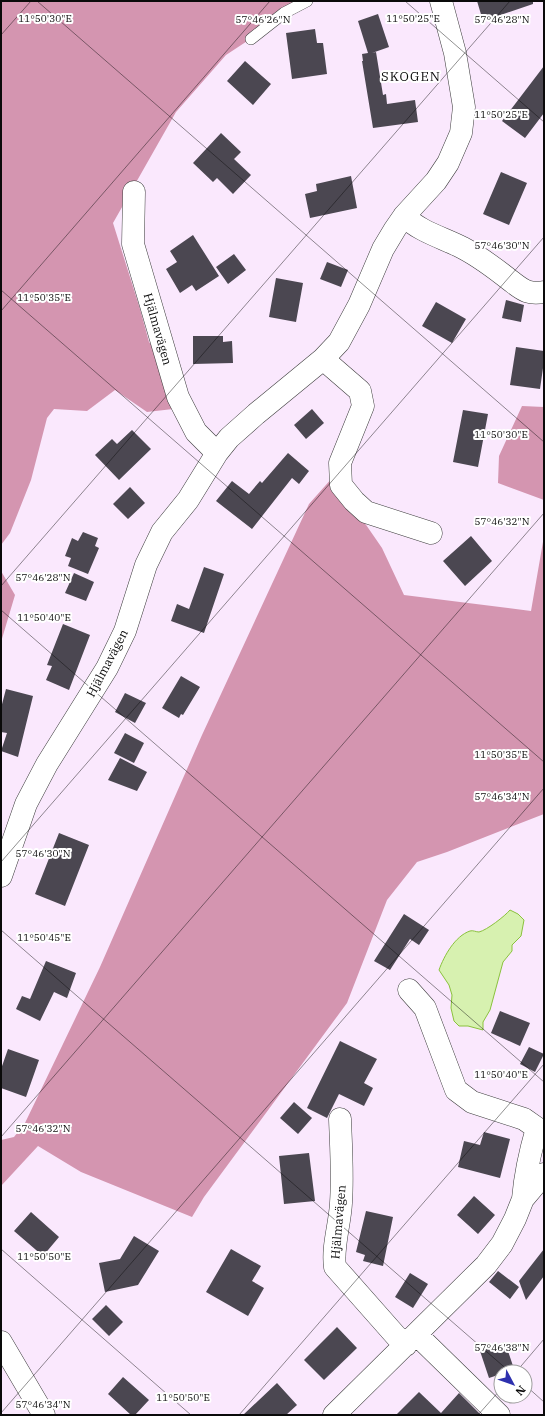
<svg xmlns="http://www.w3.org/2000/svg" width="545" height="1416" viewBox="0 0 545 1416" font-family="'IBM Plex Serif',serif">
  <rect width="100%" height="100%" fill="#fae8fd"/>
  <path fill="#d495b0" d="M1 1H308L226 55 176 112 113 223 140 309 149 342 159 353 173 409 147 412 115 390 87 411 54 409 47 418 31 480 10 533 1 545Z
    M522 406 544 407V500L498 483 499 456Z
    M333 477 382 548 404 595 531 611 544 536V814L447 852 417 862 387 900 347 1003 204 1197 192 1217 81 1172 38 1146 1 1186V1140L14 1137 25 1123 100 967 202 735 309 504Z
    M1 571 15 595 1 642Z"/>
  <path fill="#d7f1b0" stroke="#8ac23d" d="M510 910 518 914 524 920 521 936 512 945V951L503 962 490 1010 483 1022V1030L468 1026H459L454 1021 451 1008 452 995 449 985 439 970C444 956 455 936 470 931 473 930 476 932 479 932 487 930 505 916 510 910Z"/>
  <path fill="#4b4751" d="M477 1H533V4L483 21Z
    M378 14 389 47 372 53 376 52 383 95 386 94 387 104 415 100 418 122 373 128 362 61H363L362 54 368 53 358 21Z
    M315 29 317 43H323L327 74 292 79 286 33Z
    M245 61 271 84 253 105 227 81Z
    M544 66V113L525 138 502 121Z
    M221 133 241 152 234 159 251 175 233 194 217 178 213 182 193 163Z
    M501 172 527 183 509 225 483 214Z
    M351 176 357 208 310 218 305 194 317 191 316 184Z
    M193 235 219 276 196 291 192 285 180 293 166 269 177 262 170 251Z
    M234 254 246 270 228 284 216 267Z
    M327 262 348 270 341 287 320 279Z
    M276 278 303 283 296 322 269 317Z
    M506 300 524 305 521 322 502 318Z
    M436 302 466 319 452 343 422 326Z
    M193 336H223V342L232 341 233 363 193 364Z
    M516 347 544 351V361L540 389 510 385Z
    M312 409 324 423 306 439 294 425Z
    M463 410 488 414 478 467 453 462Z
    M132 430 151 449 119 480 95 455 112 439 117 444Z
    M288 453 309 471 299 484 292 478 252 529 216 501 232 481 249 494 260 481 262 483Z
    M130 487 145 503 128 519 113 504Z
    M83 532 98 538 95 546 99 548 88 574 68 566 71 558 65 556 72 538 78 541Z
    M471 536 492 561 465 586 443 561Z
    M204 567 224 574 204 633 171 621 177 604 189 609Z
    M74 573 94 582 86 601 65 593Z
    M63 624 90 635 69 690 46 680 52 666 47 665Z
    M181 676 200 687 183 715 181 714 179 718 162 708Z
    M6 689 33 696 18 757 1 751 7 733 1 732V708Z
    M125 693 146 703 135 723 115 712Z
    M125 733 144 743 134 763 114 753Z
    M120 758 147 772 137 791 108 780Z
    M59 833 89 845 65 906 35 894Z
    M404 914 429 930 419 945 410 939 390 970 374 961Z
    M46 961 76 973 67 998 54 992 40 1021 16 1009 22 996 30 999Z
    M500 1011 530 1023 520 1046 491 1033Z
    M340 1041 377 1059 364 1083 373 1088 364 1106 339 1094 327 1118 307 1108Z
    M529 1047 544 1054 535 1072 520 1064Z
    M8 1049 39 1060 26 1097 1 1088V1069Z
    M294 1102 312 1118 298 1134 280 1118Z
    M484 1132 510 1139 500 1178 458 1167 464 1141 480 1145Z
    M309 1153 315 1201 284 1204 279 1156Z
    M474 1196 495 1215 478 1234 457 1215Z
    M366 1211 393 1217 383 1266 363 1261 365 1255 356 1252Z
    M31 1212 59 1237 43 1256 14 1231Z
    M134 1236 159 1251 138 1285 105 1292 99 1263 120 1259Z
    M231 1249 261 1266 252 1281 264 1288 248 1316 206 1292Z
    M544 1249V1276L526 1300 519 1281Z
    M498 1271 519 1287 510 1299 489 1282Z
    M410 1273 428 1284 413 1308 395 1297Z
    M106 1305 123 1322 109 1336 92 1319Z
    M337 1327 357 1348 324 1380 304 1360Z
    M505 1342 514 1369 507 1372H501V1374L489 1378 480 1351Z
    M123 1377 149 1400 135 1415H131L108 1394Z
    M277 1383 297 1405 286 1415H243Z
    M419 1392 441 1413 459 1393 481 1415H396Z"/>
  <g fill="none" stroke-linecap="round" stroke-linejoin="round">
    <defs>
      <path id="service" d="M251 39 284 13 307 1"/>
      <path id="minor" d="M134 192 133 244 178 397 196 432 217 453
        M404 216C420 232 444 238 463 248 480 257 496 269 511 281 523 290 528 295 544 292
        M323 359 360 391 363 406 340 463 341 485 354 501 366 512 431 533
        M1 876 26 804 47 764 107 668 125 631 146 565 162 532 188 500 217 453 229 438 256 414 323 359 339 342 359 305 383 249 395 229 404 216 436 181 448 163 461 133 464 107 455 53 441 1
        M409 990 425 1008 456 1090 472 1102 524 1119 544 1133
        M340 1119C341 1147 343 1175 341 1203 340 1224 332 1247 335 1267L396 1336 406 1345
        M523 1199C525 1174 530 1152 537 1128
        M417 1335 499 1415
        M1 1342 44 1415
        M334 1415 486 1265 502 1244 515 1219 523 1199 544 1174"/>
    </defs>
    <use href="#service" stroke="#3d3d3d" stroke-width="12"/>
    <use href="#minor" stroke="#3d3d3d" stroke-width="23"/>
    <use href="#service" stroke="#fff" stroke-width="11"/>
    <use href="#minor" stroke="#fff" stroke-width="22"/>
  </g>
  <path fill="none" stroke="#0a0a0a" stroke-width="1" stroke-opacity="0.45" d="M37 1 544 442M405 1 544 122M1 35 31 1M1 290 544 762M1 311 270 1M1 586 510 1M1 610 544 1082M1 862 544 237M1 930 510 1372M1 1137 544 513M1 1249 191 1415M516 1372 544 1339M525 1385 544 1402M1 1413 544 788M239 1415 544 1064M478 1415 501 1389"/>
  <g text-anchor="middle" dominant-baseline="central" stroke-width="4" stroke-linejoin="round" paint-order="stroke">
    <g font-size="12" fill="#0a0a0a" stroke="#fff">
      <text transform="translate(158 329) rotate(74)">Hjälmavägen</text>
      <text transform="translate(107 663) rotate(-62)">Hjälmavägen</text>
      <text transform="translate(338 1222) rotate(-85)">Hjälmavägen</text>
    </g>
    <g font-size="13" letter-spacing="1" fill="#0a0a0a" stroke="#fff">
      <text x="411" y="76">SKOGEN</text>
    </g>
  </g>
  <g font-size="10" text-anchor="middle" fill="#0a0a0a" stroke="#fff" stroke-width="4" stroke-linejoin="round" paint-order="stroke">
    <text x="45" y="22">11°50'30"E</text>
    <text x="413" y="22">11°50'25"E</text>
    <text x="502" y="23">57°46'28"N</text>
    <text x="263" y="23">57°46'26"N</text>
    <text x="501" y="118">11°50'25"E</text>
    <text x="502" y="249">57°46'30"N</text>
    <text x="44" y="301">11°50'35"E</text>
    <text x="501" y="438">11°50'30"E</text>
    <text x="502" y="525">57°46'32"N</text>
    <text x="43" y="581">57°46'28"N</text>
    <text x="44" y="621">11°50'40"E</text>
    <text x="501" y="758">11°50'35"E</text>
    <text x="502" y="800">57°46'34"N</text>
    <text x="43" y="857">57°46'30"N</text>
    <text x="44" y="941">11°50'45"E</text>
    <text x="501" y="1078">11°50'40"E</text>
    <text x="43" y="1132">57°46'32"N</text>
    <text x="44" y="1260">11°50'50"E</text>
    <text x="502" y="1351">57°46'38"N</text>
    <text x="183" y="1401">11°50'50"E</text>
    <text x="43" y="1408">57°46'34"N</text>
  </g>
  <rect width="545" height="1416" fill="none" stroke="#0a0a0a" stroke-width="4"/>
  <g transform="translate(513 1384) rotate(131)"><circle r="19" fill="#ffffff" stroke="#9d9d9d"/>
  <path d="M0-3L7 15L0 10L-7 15Z" fill="#2d30ae"/>
  <text y="-6" font-size="11" font-weight="bold" text-anchor="middle" fill="#0a0a0a">N</text>
  </g>
</svg>
